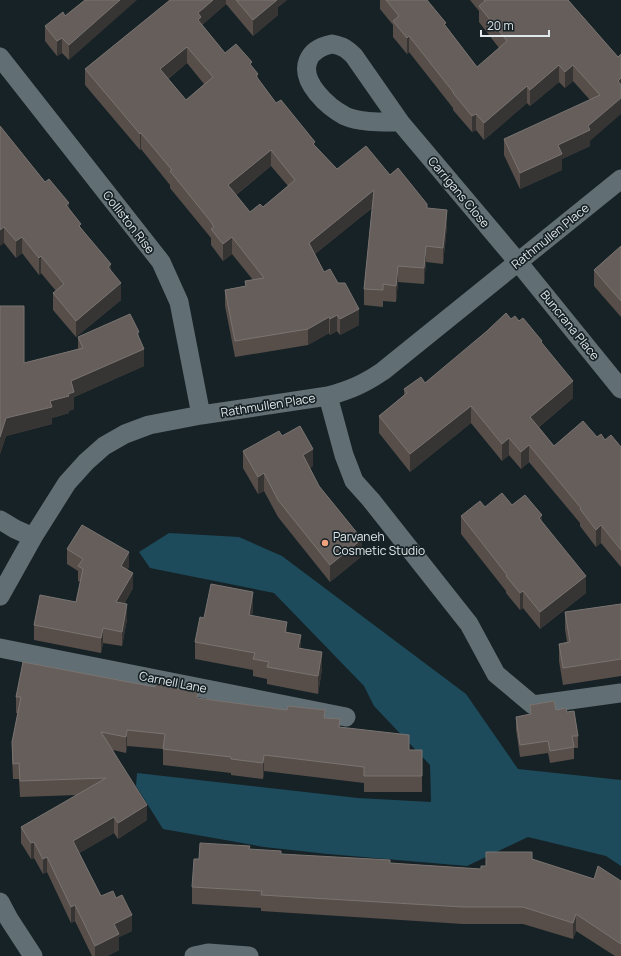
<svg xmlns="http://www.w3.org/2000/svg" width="621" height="956" viewBox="0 0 621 956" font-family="Manrope,sans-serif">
  <rect width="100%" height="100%" fill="#172226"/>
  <path fill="#1d4b5b" d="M169 533 239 537 282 556 466 694 518 769 621 780V866L606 856 528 837 467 866 328 854 264 847 163 829 136 786 137 773 358 798 431 802 430 765 374 706 364 686 274 593 150 568 139 552Z"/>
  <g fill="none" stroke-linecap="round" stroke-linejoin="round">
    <path stroke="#616e73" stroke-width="19" d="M332 44C343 46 347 49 354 56L400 122C383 122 360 123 345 116 328 107 300 82 308 61 312 50 322 46 332 44Z
      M0 57 161 262 179 302 201 415
      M400 122 518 262 621 389
      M328 396 344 455 354 481 371 500 469 624 496 674 533 705 621 693
      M0 520 15 529 33 537
      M0 596 33 537 67 483 86 462 104 446 125 434 149 425 201 415 328 396C350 390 364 384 383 371L621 179
      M0 648 346 717
      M0 902 9 919 33 956
      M194 956 208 953 249 956"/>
  </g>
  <path fill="#574e49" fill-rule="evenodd" d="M85 0 69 60 62 53 57 56 45 41V26L65 16Z
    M170 0H287L278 7V15L253 36 226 4 202 25 225 53 252 67 258 79 276 103 337 169 390 175 447 226 443 264 426 262 424 284 398 282 396 302 383 301V307L364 305V289L372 208 315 254 324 272 359 325 340 335 337 331 330 335 329 333 308 345 235 357 225 306V290L245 286V281L253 280 232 254 223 261 211 245V238L170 188V185L141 149 140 150 85 85V69ZM187 63 204 84 186 100 168 79ZM271 166 288 186 263 207 250 212 236 195Z
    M380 0H427L446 26 477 67 499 48 479 22V11L470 0H568L618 57 590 141V146L562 159V170L520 189 504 155V139L590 100 573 81 565 88 559 82 530 106 527 103 484 140 476 130 472 132 453 110V108L409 52 407 54 393 37V25L380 9Z
    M0 126 45 182 69 208 81 228 111 271 121 300 76 337 53 310V293L56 291 41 273 39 275 22 253 16 258 4 243Z
    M621 246V317L594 286V270Z
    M0 306 24 363 78 349V337L139 338 144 366 74 397V409L69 411V413L52 418V424L6 436 0 454Z
    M511 319 519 321 542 344 573 398 539 427 554 446 597 437 605 440 621 447V567L601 543 596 547 580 526V523L529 462 521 469 509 455 502 461 471 423 410 472 379 433V416L404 395V389L425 383Z
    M282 436 313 466 310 468 319 486 362 556 330 582 278 517 264 491 258 494 243 468V451Z
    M512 505 542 521 586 593 540 629 523 608 520 610 506 593V591L461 534V516L485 507Z
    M67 549 129 567 127 570 133 588 124 604 127 619 122 646 103 643 101 653 34 640V625L76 602 80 582 78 581V571L67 564Z
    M621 604V676L563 685 559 661V644L567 642 565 629V612Z
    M253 609 252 615 287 632 301 648 322 669 318 694 267 684V679L253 676V670L195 659V642Z
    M155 687 178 689 198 699 325 718 340 727 409 750H422V792H364V783L264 771 263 779 231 775V773L163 765V749L127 746 126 753 113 750 147 820 118 839 114 833 79 853 101 896 132 931 119 937V950L107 956H92L75 921 71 923 47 872 43 874 34 858 31 859 21 843V827L77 795 20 797 19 779H13L12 758V742L18 713H16V697Z
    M530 705 556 710 567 712 578 736V748H574V759L550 763 548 753 520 757 516 729V717L530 714Z
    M250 849 281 854 390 863 481 869 486 866 532 859 594 879 621 881V956H615L576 931 573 939 523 924H463L261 911V908L192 904V887L199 859Z"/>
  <path fill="#373534" d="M120 0H137L69 60V45Z
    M213 0H226V4L201 26 198 36V13Z
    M274 0H287L278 7V15L253 36V20Z
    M409 36V52L407 54V38Z
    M62 38V53L57 56V41Z
    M187 47V63L160 85V69Z
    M559 65V82L530 106V90Z
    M573 65V81L565 88V72Z
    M258 74V90L256 76Z
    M621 78V95L618 81Z
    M527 86V103L484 140V123Z
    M621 98V114L590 141V146L562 159V170L520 189V173L558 145 588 126Z
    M476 114V130L472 132V116Z
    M141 133V149L140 150V134Z
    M271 150V166L228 201V185Z
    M374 190V206L309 259V243Z
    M69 203V219L66 205Z
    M447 210V226L443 264V248Z
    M4 227V243L0 246V230Z
    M22 237V253L16 258V241Z
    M232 237V254L223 261V244Z
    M426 246V262L424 284V268Z
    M41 256V273L39 275V258Z
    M111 264V281L108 267Z
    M398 266V282L396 302V286Z
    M121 283V300L76 337V321Z
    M359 309V325L340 335V319Z
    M337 315V331L330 335V319Z
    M329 317V333L308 345V329Z
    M139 332V349L137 333Z
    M144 349V366L74 397V409L69 411V413L52 418V424L6 436 0 454V437L6 418 50 401 71 381Z
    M573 381V398L530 434V417Z
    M471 406V423L410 472V454Z
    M509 438V455L502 461V444Z
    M529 445V462L521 469V452Z
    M313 449V466L303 472V455Z
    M264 473V491L258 494V477Z
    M542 515V532L539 518Z
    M601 525V543L596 547V530Z
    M362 539V556L330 582V565Z
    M129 552V567L121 581V566Z
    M133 573V588L116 617V602Z
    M586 576V593L540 629V612Z
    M523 591V608L520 610V593Z
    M253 592V609L249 632V615Z
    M127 604V619L122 646V632Z
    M287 622V639L285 632Z
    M103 628V643L101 653V638Z
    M301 635V652L298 648Z
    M322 652V669L318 694V676Z
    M127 730V746L126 753V737Z
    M264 755V771L263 779V763Z
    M147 805V820L118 839V823Z
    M114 817V833L73 857V841Z
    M34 842V858L31 859V843Z
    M47 857V872L43 874V859Z
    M75 905V921L71 923V907Z
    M576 914V931L573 939V923Z
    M132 915V931L119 937V950L107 956H95V946L114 924Z"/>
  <path fill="#665e5b" stroke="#797471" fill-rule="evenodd" d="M85 0H120L69 45 62 38 57 41 45 26 63 12 65 16Z
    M170 0H213L198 13 201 17 198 20 225 53 236 44 252 62 250 64 258 74 256 76 276 103 281 100 315 142 313 144 337 169 366 146 390 175 398 168 427 204V208L447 210 443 248 426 246 424 268 398 266 396 286 383 284V290L364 289 374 190 309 243 324 272 330 269 338 283H345L359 309 340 319 337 315 330 319 329 317 308 329 235 341 225 290 246 286 245 281 264 278 232 237 223 244 211 229 214 227 211 222 170 171 172 170 141 133 140 134 85 69ZM187 47 213 77 186 100 160 69ZM271 150 295 180 263 207 260 204 250 212 228 185Z
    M236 0H277L253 20Z
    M386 0H427L446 23 444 24 477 67 507 41 479 6 485 1 484 0H568L618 57 621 54V78L618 81 621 85V98L588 126 590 130 558 145 562 154 520 173 504 139 600 95 573 65 565 72 559 65 530 90 527 86 484 123 476 114 472 116 453 93H454L409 36 407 38 393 21 399 16Z
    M0 126 45 182 49 179 69 203 66 205 81 224 79 226 111 264 108 267 121 283 76 321 53 293 64 284 41 256 39 258 22 237 16 241 4 227 0 230Z
    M621 246V301L594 270Z
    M0 306H24V363L83 348 78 337 130 314 139 332 137 333 144 349 71 381 74 392 68 394 69 396 50 401 52 407 6 418 0 437Z
    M506 313 511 319 515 316 519 321 523 318 542 341 541 342 573 381 530 417 554 446 583 421 597 437 601 434 605 440 611 435 621 447V550L601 525 596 530 580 509 581 508 529 445 521 452 509 438 502 444 471 406 410 454 379 416 407 393 404 389 421 377 425 383 487 331Z
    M300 426 313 449 303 455 319 486 362 539 330 565 278 500 264 473 258 477 243 451 279 431 282 436Z
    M502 493 512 505 525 495 542 515 539 518 586 576 540 612 523 591 520 593 506 576 507 575 461 516 480 501 485 507Z
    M82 525 129 552 121 566 133 573 116 602 127 604 122 632 103 628 101 638 34 625 40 595 76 602 83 569 78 566 83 559 67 549Z
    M211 584 253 592 249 615 287 622 285 632 301 635 298 648 322 652 318 676 267 667 269 662 253 659 255 653 195 642 200 617 204 618Z
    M621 604V659L563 668 559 644 570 642 565 612Z
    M23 662 155 687 156 681 178 683 177 689 198 691 197 698 287 710 288 706 325 710 324 718 340 719 339 727 409 735V750H422V776H364V767L264 755 263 763 231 759V757L163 749 165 734 127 730 126 737 101 732 147 805 118 823 114 817 73 841 101 896 113 891 116 898 122 895 132 915 114 924 119 934 95 946 75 905 71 907 47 857 43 859 34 842 31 843 21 827 106 778 20 781 19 763 13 764 12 742 21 697H16Z
    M554 701 556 710 566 708 567 712 574 711 578 736H572L574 747 550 751 548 741 520 745 516 717 531 714 530 705Z
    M200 843 250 846 249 849 281 851V854L390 860V863L481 869V866H486V852H532V859L594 879 598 866 621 881V944L576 914 573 923 523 907H463L261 895 262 891 192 887 194 859H199Z"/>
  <circle fill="#f1a17d" stroke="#172226" stroke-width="1.5" cx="325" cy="543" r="4"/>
  <g text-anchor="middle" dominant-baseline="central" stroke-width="3.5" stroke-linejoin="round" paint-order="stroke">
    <g font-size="12" fill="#e1e8eb" stroke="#172226">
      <text transform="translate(459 192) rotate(50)">Carrigans Close</text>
      <text transform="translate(129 222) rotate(52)">Colliston Rise</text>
      <text transform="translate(550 236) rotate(-39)">Rathmullen Place</text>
      <text transform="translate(570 325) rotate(51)">Buncrana Place</text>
      <text transform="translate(268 405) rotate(-9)">Rathmullen Place</text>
      <text transform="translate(173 682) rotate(11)">Carnell Lane</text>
    </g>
    <g font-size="12" fill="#e1e8eb" stroke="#172226" text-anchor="start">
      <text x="333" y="536">Parvaneh<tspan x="333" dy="14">Cosmetic Studio</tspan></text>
    </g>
  </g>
  <path d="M481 30v6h68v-6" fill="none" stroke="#e1e8eb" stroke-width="2"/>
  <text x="487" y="30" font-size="12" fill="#e1e8eb" stroke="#172226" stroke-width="3" paint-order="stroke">20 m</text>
</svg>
